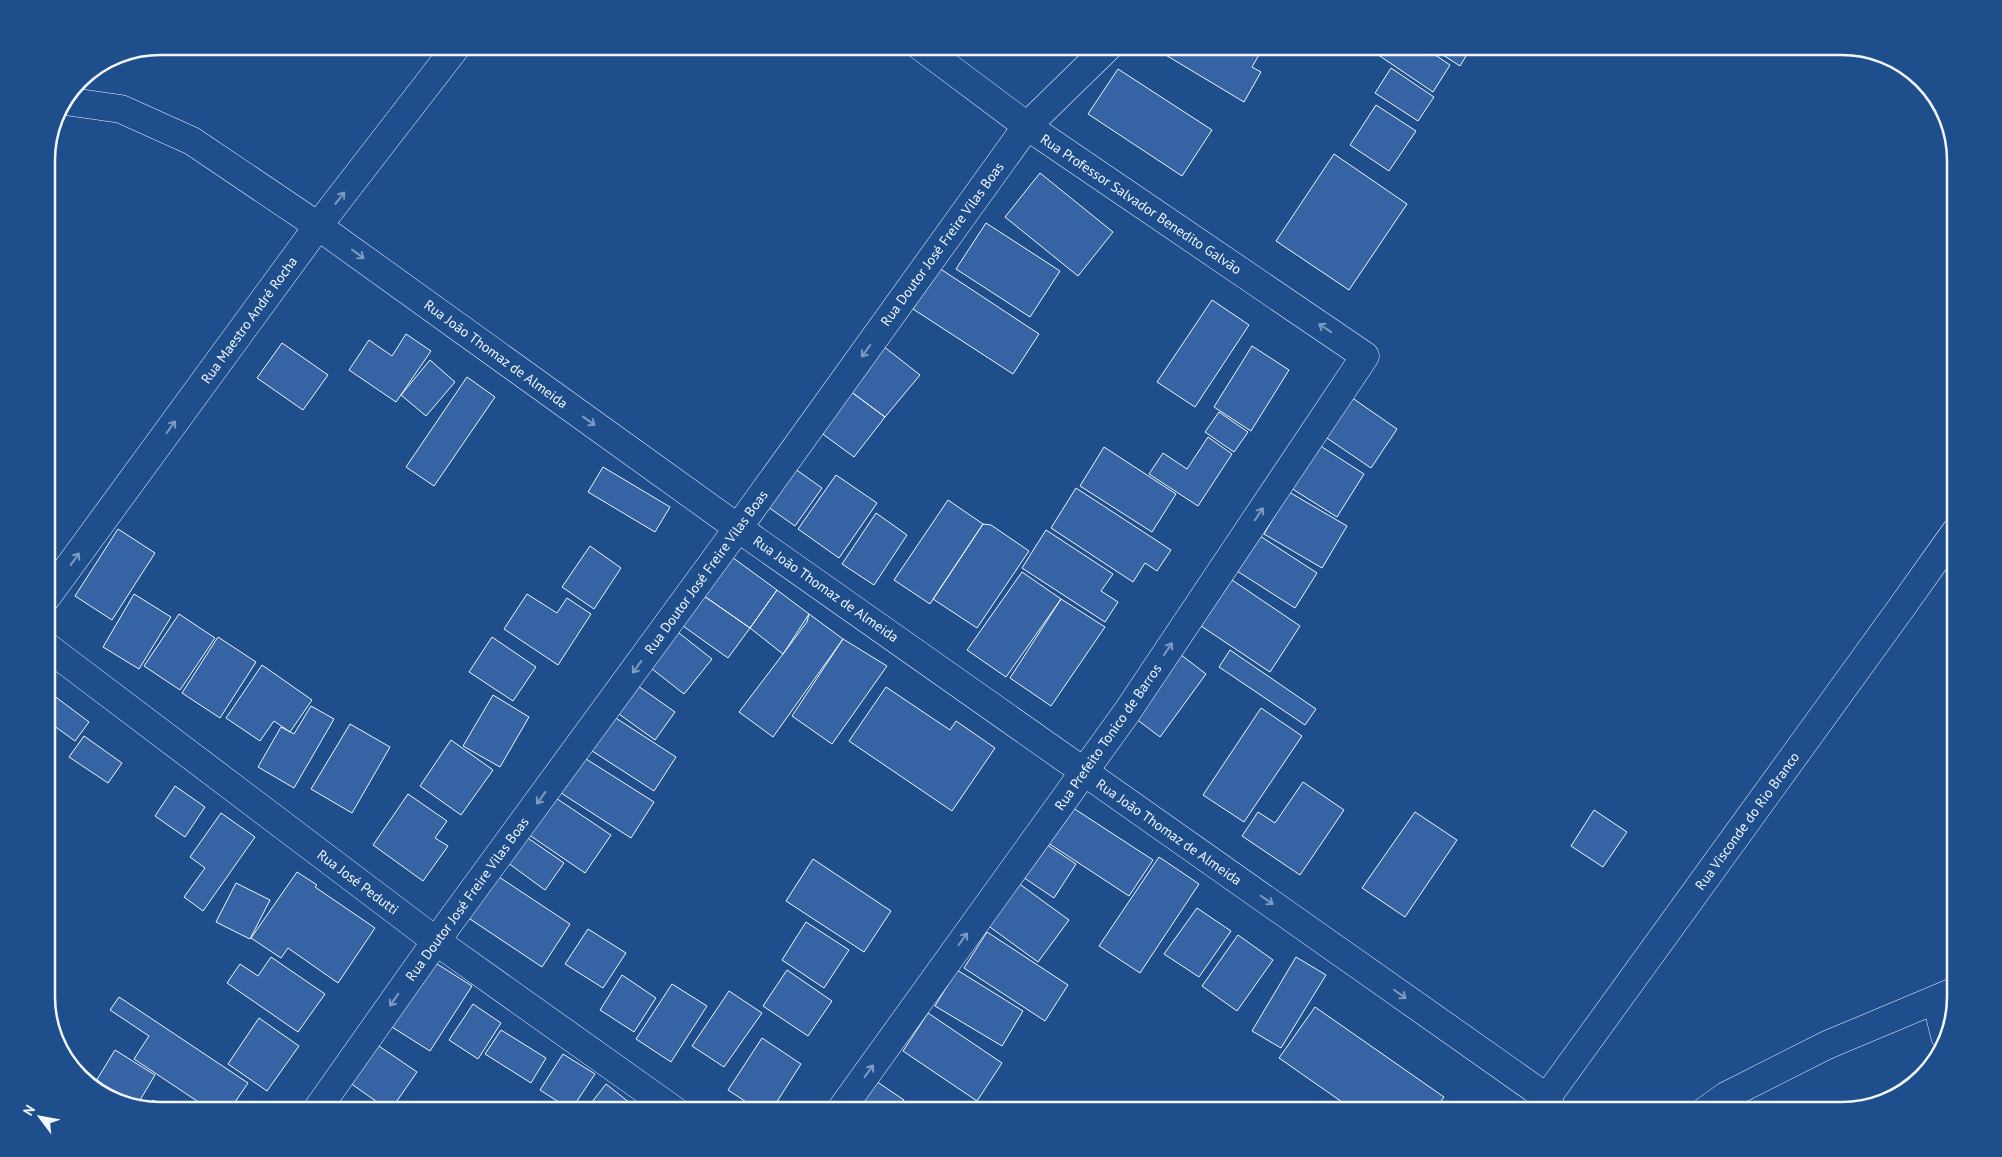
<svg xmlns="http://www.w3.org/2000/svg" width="2002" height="1157" viewBox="0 0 2002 1157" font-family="'PT Sans',sans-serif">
  <rect width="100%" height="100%" fill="#1f4e8c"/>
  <path fill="#3563a3" stroke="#f2f6ff" d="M1155 46H1264L1252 67 1261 72 1244 102 1154 48Z
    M1365 46H1422L1450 65 1433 92Z
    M1449 46H1472L1460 66 1443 55Z
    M1391 68 1434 97 1418 121 1375 93Z
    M1118 69 1212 130 1182 176 1088 114Z
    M1376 105 1416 131 1389 171 1350 145Z
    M1334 154 1407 204 1349 290 1276 241Z
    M1040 173 1113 232 1078 276 1005 217Z
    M986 223 1060 271 1030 317 956 269Z
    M939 268 1039 334 1013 374 913 309Z
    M1212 300 1249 325 1195 407 1157 382Z
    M406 334 431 351 396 402 349 370 369 340 392 356Z
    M878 342 920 375 885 417 846 388Z
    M282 343 328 375 303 410 257 378Z
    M1252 346 1289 370 1251 431 1214 407Z
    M430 360 455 382 426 416 401 395Z
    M467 377 495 397 434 486 406 467Z
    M846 388 885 417 854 457 816 429Z
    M1348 395 1397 429 1371 468 1321 434Z
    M1219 412 1248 432 1234 452 1205 432Z
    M1208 437 1232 454 1198 506 1149 474 1163 453 1187 469Z
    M1319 445 1364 474 1337 517 1291 488Z
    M1104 447 1176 494 1152 532 1080 486Z
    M788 464 822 488 795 526 761 502Z
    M603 467 670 507 655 532 588 492Z
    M836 475 877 503 839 558 798 529Z
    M1076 488 1171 550 1157 571 1145 563 1133 582 1051 528Z
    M1289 492 1347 526 1322 568 1264 534Z
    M948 500 983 524 930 604 894 580Z
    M876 513 907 535 874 585 842 564Z
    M983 524 991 525 1029 551 977 628 933 599Z
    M118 529 155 553 112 620 75 596Z
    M1046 530 1113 574 1101 591 1118 602 1105 622 1022 568Z
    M1260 536 1317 573 1295 608 1237 571Z
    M590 546 621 568 594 609 562 587Z
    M725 552 777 590 750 628 704 596Z
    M1022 572 1061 599 1006 677 967 650Z
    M1229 578 1300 626 1270 672 1198 624Z
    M777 590 809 614 807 622 783 654 750 628Z
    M134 594 171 617 139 669 103 647Z
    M527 594 557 613 567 598 591 614 558 665 504 629Z
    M704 596 750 628 728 658 683 626Z
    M1061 599 1105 627 1051 706 1010 678Z
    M179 614 215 638 180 690 144 666Z
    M809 614 843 639 773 737 739 712 783 654Z
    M670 626 712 659 684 694 642 661Z
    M218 637 256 662 220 718 182 693Z
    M492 637 536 667 513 701 469 672Z
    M843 639 887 666 832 744 792 716Z
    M1172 648 1206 674 1160 737 1127 712Z
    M1230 650 1316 709 1305 725 1219 667Z
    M262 665 312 700 290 732 274 721 260 741 226 718Z
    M631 681 675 712 655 740 612 709Z
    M886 687 950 730 956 721 995 748 952 811 849 741Z
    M53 695 89 722 75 741 46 720V704Z
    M493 695 529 717 500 767 463 746Z
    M311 706 334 719 294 788 258 767 281 727 294 734Z
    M1261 708 1302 736 1244 822 1203 795Z
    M608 713 676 757 654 791 586 747Z
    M350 724 390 747 352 813 311 789Z
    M84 736 122 763 108 783 69 757Z
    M451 740 493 770 461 815 420 786Z
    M583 757 654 802 631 838 561 793Z
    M1303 782 1344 810 1300 875 1242 836 1258 812 1275 823Z
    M175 786 205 807 185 837 155 816Z
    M547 792 611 835 585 873 522 830Z
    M408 794 447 821 435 838 448 846 423 881 373 845Z
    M1067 804 1153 860 1129 896 1042 839Z
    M1594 810 1627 832 1603 867 1571 846Z
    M1415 812 1457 840 1405 917 1362 888Z
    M221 813 255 837 203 911 184 897 205 868 190 857Z
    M522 834 564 863 545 890 504 860Z
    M1038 839 1076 864 1054 898 1014 871Z
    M1159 857 1199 884 1140 973 1099 946Z
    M813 859 891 911 864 952 786 901Z
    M297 872 317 885 315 887 375 928 338 983 288 948 281 958 251 938Z
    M493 873 570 924 542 967 464 915Z
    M1014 880 1069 920 1038 962 983 922Z
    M236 883 270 900 250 939 216 922Z
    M1197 908 1231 931 1199 977 1164 954Z
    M806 922 849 950 824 988 782 960Z
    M588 929 626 953 603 988 565 964Z
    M987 932 1068 985 1045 1021 964 968Z
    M1238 935 1273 960 1237 1011 1202 986Z
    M271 957 325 994 298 1032 227 983 240 964 258 976Z
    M426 957 472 986 430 1051 384 1022Z
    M1296 957 1326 975 1281 1048 1252 1031Z
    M787 970 832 1001 808 1036 763 1006Z
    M957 970 1023 1011 1002 1046 935 1006Z
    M622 975 656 998 634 1032 600 1010Z
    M672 984 707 1006 671 1062 636 1039Z
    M729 991 762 1013 724 1067 692 1046Z
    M119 997 248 1083 229 1111H212L134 1059 149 1036 110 1010Z
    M473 1004 501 1023 478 1059 449 1040Z
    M1315 1007 1444 1097 1434 1111H1355L1279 1058Z
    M928 1013 1002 1063 977 1101 903 1051Z
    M259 1018 299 1046 267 1091 228 1064Z
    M501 1030 546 1058 531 1083 485 1054Z
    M762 1038 801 1064 771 1111H760L728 1090Z
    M370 1040 417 1072 390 1111 343 1078Z
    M115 1050 155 1075 137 1105 103 1096 93 1086Z
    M563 1054 595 1074 571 1110 540 1090Z
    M867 1075 904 1100 897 1111H843Z
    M606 1084 640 1111H585Z
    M153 1100 169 1111 148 1108Z"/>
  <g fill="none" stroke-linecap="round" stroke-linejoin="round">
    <defs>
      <path id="minor" d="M65 101 121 109 192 141 318 226 738 528 1546 1097 1553 1111
        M46 598 318 226 457 46
        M46 646 436 941 675 1111
        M1936 1000 1945 1036
        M316 1111 436 941 738 528 1027 126 1109 46
        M840 1111 1127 712 1365 356 1027 126 920 46
        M1537 1111 1899 611 1956 531
        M1705 1111 1726 1096 1827 1045 1956 991"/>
    </defs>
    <use href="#minor" stroke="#f2f6ff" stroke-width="29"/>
    <use href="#minor" stroke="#1f4e8c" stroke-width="28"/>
  </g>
  <defs><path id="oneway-shaft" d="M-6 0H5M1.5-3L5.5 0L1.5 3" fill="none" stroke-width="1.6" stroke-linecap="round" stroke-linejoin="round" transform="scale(1.25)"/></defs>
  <g stroke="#7e9ac0">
    <use href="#oneway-shaft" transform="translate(340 198) rotate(-52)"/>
    <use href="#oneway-shaft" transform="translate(358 254) rotate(36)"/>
    <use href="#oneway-shaft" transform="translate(1325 328) rotate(-146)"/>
    <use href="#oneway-shaft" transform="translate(866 351) rotate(126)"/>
    <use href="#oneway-shaft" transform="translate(589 421) rotate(36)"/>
    <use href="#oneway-shaft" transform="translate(171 427) rotate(-54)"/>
    <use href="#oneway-shaft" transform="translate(1259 514) rotate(-56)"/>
    <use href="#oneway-shaft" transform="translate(75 559) rotate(-54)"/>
    <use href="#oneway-shaft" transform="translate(1168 649) rotate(-56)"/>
    <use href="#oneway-shaft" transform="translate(637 667) rotate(126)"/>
    <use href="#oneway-shaft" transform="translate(541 798) rotate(126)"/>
    <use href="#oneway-shaft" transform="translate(1267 900) rotate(35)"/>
    <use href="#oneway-shaft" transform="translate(963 939) rotate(-54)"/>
    <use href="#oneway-shaft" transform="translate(1400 994) rotate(35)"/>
    <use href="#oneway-shaft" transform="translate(394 1000) rotate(125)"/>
    <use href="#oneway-shaft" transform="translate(869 1071) rotate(-54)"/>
  </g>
  <g text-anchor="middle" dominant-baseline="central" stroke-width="4" stroke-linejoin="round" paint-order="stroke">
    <g font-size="14" fill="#f2f6ff" stroke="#1f4e8c">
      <text transform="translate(1141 204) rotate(34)">Rua Professor Salvador Benedito Galvão</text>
      <text transform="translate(942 244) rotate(-54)">Rua Doutor José Freire Vilas Boas</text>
      <text transform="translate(249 320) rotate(-54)">Rua Maestro André Rocha</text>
      <text transform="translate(496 354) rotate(36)">Rua João Thomaz de Almeida</text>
      <text transform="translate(706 572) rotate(-54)">Rua Doutor José Freire Vilas Boas</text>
      <text transform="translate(826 589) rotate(35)">Rua João Thomaz de Almeida</text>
      <text transform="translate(1108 737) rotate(-55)">Rua Prefeito Tonico de Barros</text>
      <text transform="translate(1747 821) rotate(-54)">Rua Visconde do Rio Branco</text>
      <text transform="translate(1169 832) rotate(35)">Rua João Thomaz de Almeida</text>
      <text transform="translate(358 882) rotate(37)">Rua José Pedutti</text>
      <text transform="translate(467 899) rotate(-54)">Rua Doutor José Freire Vilas Boas</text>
    </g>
  </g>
  <path d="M0 0H2002V1157H0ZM160 55H1842A105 105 0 0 1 1947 160V997A105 105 0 0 1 1842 1102H160A105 105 0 0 1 55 997V160A105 105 0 0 1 160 55Z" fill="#1f4e8c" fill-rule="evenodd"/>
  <path fill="none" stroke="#f2f6ff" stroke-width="2.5" d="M160 55H1842A105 105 0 0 1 1947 160V997A105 105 0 0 1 1842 1102H160A105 105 0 0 1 55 997V160A105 105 0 0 1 160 55Z"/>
  <g transform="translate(40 1117) rotate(302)" stroke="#1f4e8c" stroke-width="4" paint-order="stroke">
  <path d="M0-4L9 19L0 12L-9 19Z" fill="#f2f6ff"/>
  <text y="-8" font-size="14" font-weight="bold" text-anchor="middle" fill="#f2f6ff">N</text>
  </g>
</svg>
